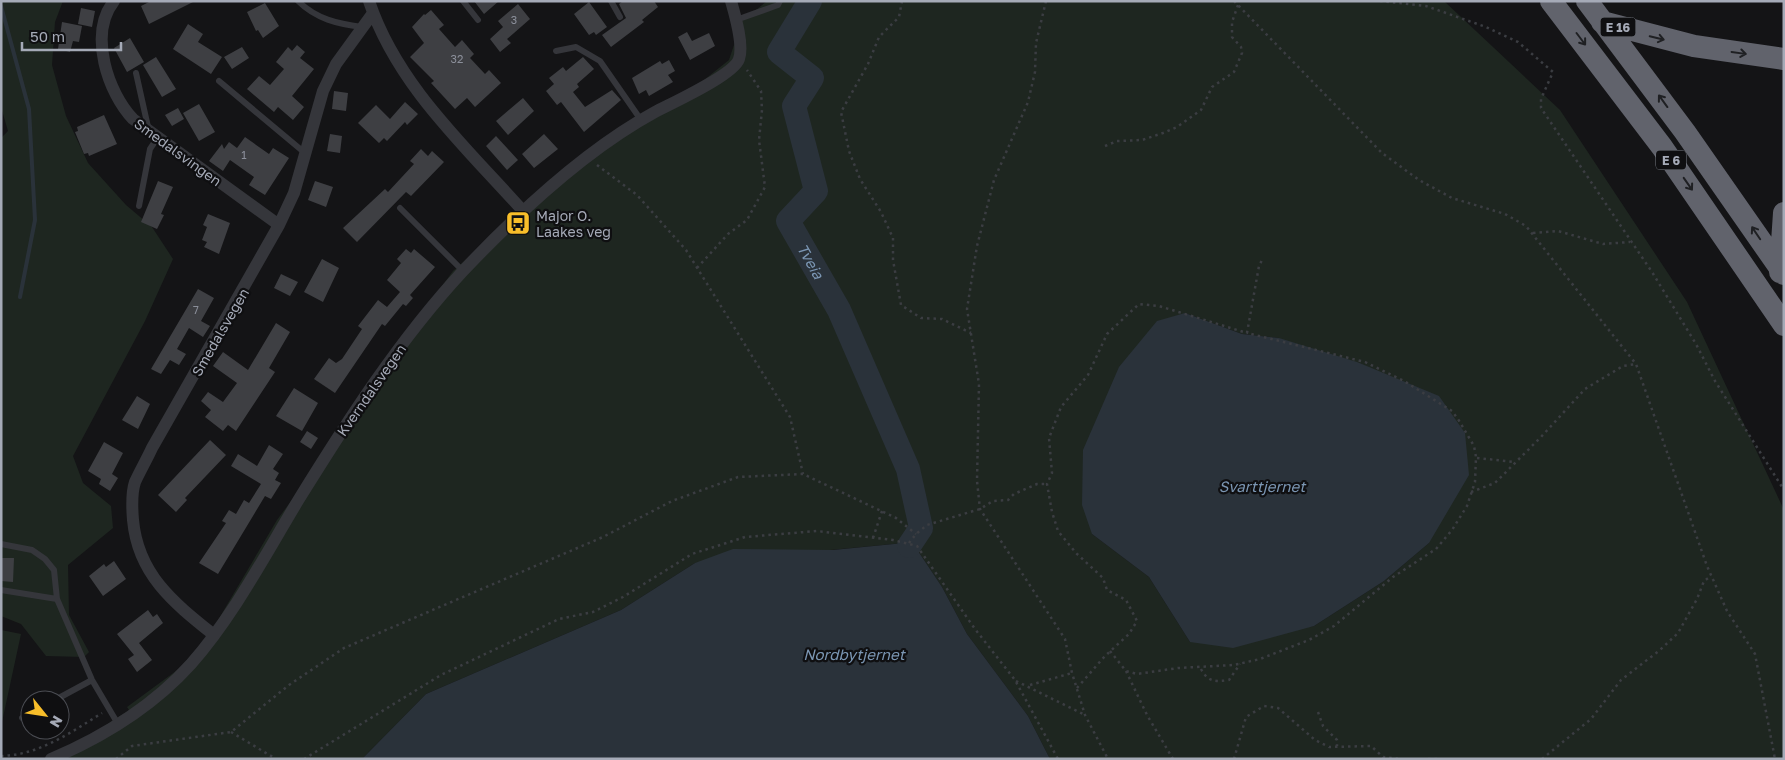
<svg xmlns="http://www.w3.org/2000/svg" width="1785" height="760" viewBox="0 0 1785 760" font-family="'Golos Text',sans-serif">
  <rect width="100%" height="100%" fill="#141416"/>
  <path fill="#1e2620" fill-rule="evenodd" d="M1 1H63L55 22 52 65 66 116 88 163 126 205 152 227 173 259 145 321 73 456 83 483 111 506 113 528 68 565 69 615 89 652 84 657 46 656 21 624 1 616V138L8 131 1 107Z
    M767 1H1444L1560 110 1687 302 1784 510V759H1050L1028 716 967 634 942 587 918 551 904 543 695 563 621 610 426 694 362 759H54L129 710 127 707 180 668 211 632 277 520 322 459 364 392 453 271 581 156 669 108 729 60 742 21ZM1185 313 1242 334 1279 338 1429 543 1384 581 1314 626 1190 642 1149 577 1092 534Z
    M1 630 21 634 2 722H1Z"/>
  <path fill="#2a323a" d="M1185 313 1242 334 1279 338 1357 362 1439 396 1465 433 1469 475 1429 543 1384 581 1314 626 1233 648 1190 642 1149 577 1092 534 1082 505 1083 450 1119 367 1157 321Z
    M904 543 918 551 942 587 967 634 1028 716 1050 759H362L426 694 621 610 695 563 733 549 833 550Z"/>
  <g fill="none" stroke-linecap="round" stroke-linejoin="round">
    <path stroke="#2a323a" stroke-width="4" d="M1 6 29 109 35 220 20 297"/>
    <path stroke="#2a323a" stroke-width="24" id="s1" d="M810 1 779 52 812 78 794 106 816 191 788 221 839 310 908 469 921 528 909 546"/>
  </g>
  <path fill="#3e3f43" d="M151 1H195L149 24 141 6Z
    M474 1H499L484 14Z
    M623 1H654L658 7 642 20 644 22 611 47 602 35 626 18 619 4Z
    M589 2 607 27 596 35 594 32 589 35 574 14Z
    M265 3 279 26 263 38 258 30 256 31 247 12Z
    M518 4 530 19 507 39 511 43 500 52 490 39 503 27 498 21Z
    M81 8 95 11 92 27 78 24Z
    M431 10 444 25 439 29 455 47 462 40 474 54 470 58 485 74 489 70 501 83 475 107 467 98 455 109 431 83 434 81 410 57 424 43 412 27 424 14 425 15Z
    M62 22 82 26 79 42 73 41 70 52 58 49Z
    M188 24 203 34 198 42 222 57 211 74 173 49Z
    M687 32 692 41 709 33 715 46 690 60 678 37Z
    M130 38 144 62 127 72 114 48Z
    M297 45 305 52 300 58 314 69 292 96 304 107 293 120 278 107 274 112 247 89 259 76 270 85 284 69 276 62 288 47 292 51Z
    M242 47 249 58 232 69 224 57Z
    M156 57 176 89 162 97 143 65Z
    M583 57 594 69 577 84 579 87 573 92 585 107 612 90 621 100 584 132 561 102 557 105 546 91 554 84 549 78 563 67 566 71Z
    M669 60 675 71 668 75 673 82 649 96 646 90 639 94 632 78 660 61 662 64Z
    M334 91 348 93 346 111 332 109Z
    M523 98 534 111 508 135 496 121Z
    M405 102 418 114 407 125 405 122 387 141 384 138 379 143 358 123 376 105 390 119Z
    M199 104 215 132 199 141 183 113Z
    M178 108 184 119 172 126 165 115Z
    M104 115 117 144 89 156 88 153 84 154 75 132 78 131 77 127Z
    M330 134 342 136 340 153 327 151Z
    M544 134 558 149 534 168 522 154Z
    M496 136 518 160 507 170 486 146Z
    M245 137 269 154 273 148 289 158 265 195 249 185 254 177 230 160 223 171 209 161 222 144 224 149 229 142 237 148Z
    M421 149 428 156 432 151 444 162 411 196 406 192 357 242 343 228 385 189 388 192 414 164 410 161Z
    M158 181 173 187 161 214 164 215 157 229 141 222Z
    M315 181 333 187 326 207 308 200Z
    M208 214 230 223 219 254 204 247 207 242 202 240 207 227 203 225Z
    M406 249 411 253 414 249 435 267 410 295 413 298 406 306 403 304 385 326 382 324 335 393 314 379 329 358 336 363 342 359 362 329 358 326 378 300 387 307 400 292 387 280 401 263 397 259Z
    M322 259 339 268 323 302 304 292Z
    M281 274 298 282 290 296 274 288Z
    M198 289 214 298 201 321 210 326 203 337 189 328 177 349 186 354 179 365 170 360 161 374 151 369Z
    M276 323 290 332 269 368 275 372 236 431 228 425 223 431 205 417 211 410 201 401 208 392 223 402 237 383 213 366 223 352 248 370Z
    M294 388 318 403 302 431 276 416Z
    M137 396 150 404 138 429 122 420Z
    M307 431 318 438 311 449 300 442Z
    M210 440 226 455 185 498 187 500 176 512 158 495Z
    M104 442 123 453 112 474 118 478 110 491 99 484 101 479 88 471Z
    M269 445 283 454 273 469 279 473 275 480 281 483 271 499 265 496 218 574 199 563 226 523 222 521 229 510 236 514 244 500 249 503 261 484 231 466 238 454 257 466Z
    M1 558H14L13 582 1 581Z
    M114 561 126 579 103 596 89 576 104 564 106 567Z
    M148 610 153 617 157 614 163 623 139 643 152 660 137 672 128 659 134 655 117 634Z"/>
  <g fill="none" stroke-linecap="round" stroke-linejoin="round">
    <path stroke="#3b3d42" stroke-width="2.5" stroke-dasharray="2.5 4" stroke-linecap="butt" d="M902 1 899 17 879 37 868 64 841 112 849 151 860 179 881 212 893 238V260L901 305 921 318 942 319 971 333
      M1046 1 1036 43 1035 72 1028 102 994 180 977 246 967 309 979 384 977 481 980 509 1065 639 1072 673 1085 715 1108 759
      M1234 1 1382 153 1419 180 1452 198 1505 214 1526 226 1636 364 1707 566 1727 611 1755 654 1775 759
      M1380 1 1426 6 1486 27 1518 42 1553 72 1541 99V108L1652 272 1696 344 1715 381 1784 490
      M1105 146 1117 141 1142 140 1163 133 1177 127 1201 110 1212 87 1234 72 1242 53 1241 47 1232 37V22L1238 5
      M597 165 637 195 686 250 790 417 803 474
      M1533 233 1558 231 1603 244 1630 242
      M697 268 728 234 747 220 765 187 759 140 762 110 761 91 747 70
      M1477 458 1515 462
      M1471 492 1495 483 1541 437 1585 389 1623 366 1636 364
      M873 538 882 511
      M909 543 916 534 927 525 980 509 993 501 1008 500 1014 494 1037 484H1047
      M1110 651 1126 671 1137 674 1178 668 1234 665 1260 659 1309 640 1334 626 1393 577 1436 549 1452 530 1467 506 1475 482 1476 457 1474 446 1458 419 1452 411 1404 381 1365 362 1247 333
      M1201 669C1208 682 1215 682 1229 680L1240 664
      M1126 671 1147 715 1173 759
      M1016 681 1085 715
      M1030 685 1072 673
      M1077 688 1105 656 1129 634 1137 621 1126 600 1107 590 1103 578 1076 553 1058 531 1052 512 1047 484 1052 473 1049 438 1061 407 1088 375 1107 334 1139 304 1159 306 1247 333 1259 266 1263 258
      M1318 712 1323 726 1337 740V746
      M231 732 276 759
      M1 756C39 755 70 733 102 713
      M116 759 132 746 231 732 289 685 344 648 603 537 672 501 738 477 803 474 896 518 916 534
      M304 759 441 675 559 619 593 612 623 597 692 554 745 537 817 531 893 540 917 546 975 629 1015 680 1058 759
      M1234 759 1246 717 1264 706 1278 708 1315 740 1329 747 1371 746 1383 757 1400 759
      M1428 759H1441
      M1542 759 1591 719 1621 680 1660 650 1678 633 1697 599 1704 581 1711 576"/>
    <path stroke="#35363b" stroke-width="6" d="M298 1C316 19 338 24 362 27
      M463 1 478 20
      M611 1 620 17
      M736 20 778 5 780 1
      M556 51 576 47 600 61 641 120
      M136 73 148 127
      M219 81 305 153
      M139 206 150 149 158 137
      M400 208 463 271
      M1 544 32 550 45 559 54 570 57 599 92 680 118 724
      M1 590 57 599
      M55 700 92 680
      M22 718 30 714"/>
    <path stroke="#35363b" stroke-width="12" d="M114 1C88 34 108 93 133 119L279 225
      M369 1C397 85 465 146 523 211
      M214 635C174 603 138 575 133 520 132 508 131 494 135 482 140 471 147 459 152 448L279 225 294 193 323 91 336 64 373 13
      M51 759C103 737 153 706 191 664 234 615 265 555 299 499 348 420 399 340 463 271 516 215 587 149 655 112 672 103 734 75 739 59 744 45 735 15 731 1"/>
    <path stroke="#61636c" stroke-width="22" d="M1551 1 1662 147 1784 325
      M1587 1 1685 132 1784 274
      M1602 22 1694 46 1784 59
      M1780 272 1784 213"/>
  </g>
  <defs><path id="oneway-shaft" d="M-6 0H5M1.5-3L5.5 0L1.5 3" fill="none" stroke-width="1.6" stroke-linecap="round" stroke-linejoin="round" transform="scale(1.25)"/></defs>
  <g stroke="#1f2023">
    <use href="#oneway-shaft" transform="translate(1657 38) rotate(14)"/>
    <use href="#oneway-shaft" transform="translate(1581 39) rotate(53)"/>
    <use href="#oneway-shaft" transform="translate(1739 53) rotate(8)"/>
    <use href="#oneway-shaft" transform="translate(1663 101) rotate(-126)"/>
    <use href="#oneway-shaft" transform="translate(1688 184) rotate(55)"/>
    <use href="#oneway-shaft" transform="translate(1756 233) rotate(-124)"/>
  </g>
  <defs>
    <symbol id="bus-square" viewBox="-11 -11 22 22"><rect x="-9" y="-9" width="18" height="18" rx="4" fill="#f8be2a" stroke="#0f0f11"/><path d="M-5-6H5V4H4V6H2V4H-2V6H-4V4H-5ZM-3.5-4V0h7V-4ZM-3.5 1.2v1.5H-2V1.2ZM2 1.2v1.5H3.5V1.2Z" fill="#111"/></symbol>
  </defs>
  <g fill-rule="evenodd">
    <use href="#bus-square" x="504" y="209" width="28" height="28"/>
  </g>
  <g text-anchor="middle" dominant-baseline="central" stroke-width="4.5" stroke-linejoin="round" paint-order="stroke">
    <g font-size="11" fill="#8b8f9a">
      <text x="514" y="19">3</text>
      <text x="457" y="58">32</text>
      <text x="244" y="154">1</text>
      <text x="196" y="309">7</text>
    </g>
    <g fill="#0f0f11" stroke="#787c85" stroke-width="1">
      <rect x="1600.5" y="17.5" width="35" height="19" rx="4"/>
      <rect x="1656" y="150.5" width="30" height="19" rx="4"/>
    </g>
    <g font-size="12" font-weight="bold" fill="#a5aab7">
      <text x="1618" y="27">E 16</text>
      <text x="1671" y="160">E 6</text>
    </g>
    <g font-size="14" fill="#a5aab7" stroke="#0f0f11">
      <text transform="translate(178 152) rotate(36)">Smedalsvingen</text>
      <text transform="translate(220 332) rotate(-60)">Smedalsvegen</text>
      <text transform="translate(371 390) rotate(-55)">Kverndalsvegen</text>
    </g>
    <g font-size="14" fill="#a5aab7" stroke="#0f0f11" text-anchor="start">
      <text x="536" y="215">Major O.<tspan x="536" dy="16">Laakes veg</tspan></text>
    </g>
    <g font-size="15" font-style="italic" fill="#7b96b3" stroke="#0f0f11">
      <text stroke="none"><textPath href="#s1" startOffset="310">Tveia</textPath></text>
      <text x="1262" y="486">Svarttjernet</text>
      <text x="854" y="654">Nordbytjernet</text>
    </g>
  </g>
  <rect width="1785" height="760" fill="none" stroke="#a5aab7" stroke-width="5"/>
  <g transform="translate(45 715) rotate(120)"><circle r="24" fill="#0f0f11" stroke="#4b4d53"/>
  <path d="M0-4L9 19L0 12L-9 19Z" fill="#f8be2a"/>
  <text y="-8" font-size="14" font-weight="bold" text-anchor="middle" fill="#a5aab7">N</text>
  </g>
  <path d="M22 42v8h99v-8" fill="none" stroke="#a5aab7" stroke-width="2.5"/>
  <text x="30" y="42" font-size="15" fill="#a5aab7" stroke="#0f0f11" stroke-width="4" paint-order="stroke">50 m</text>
</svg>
